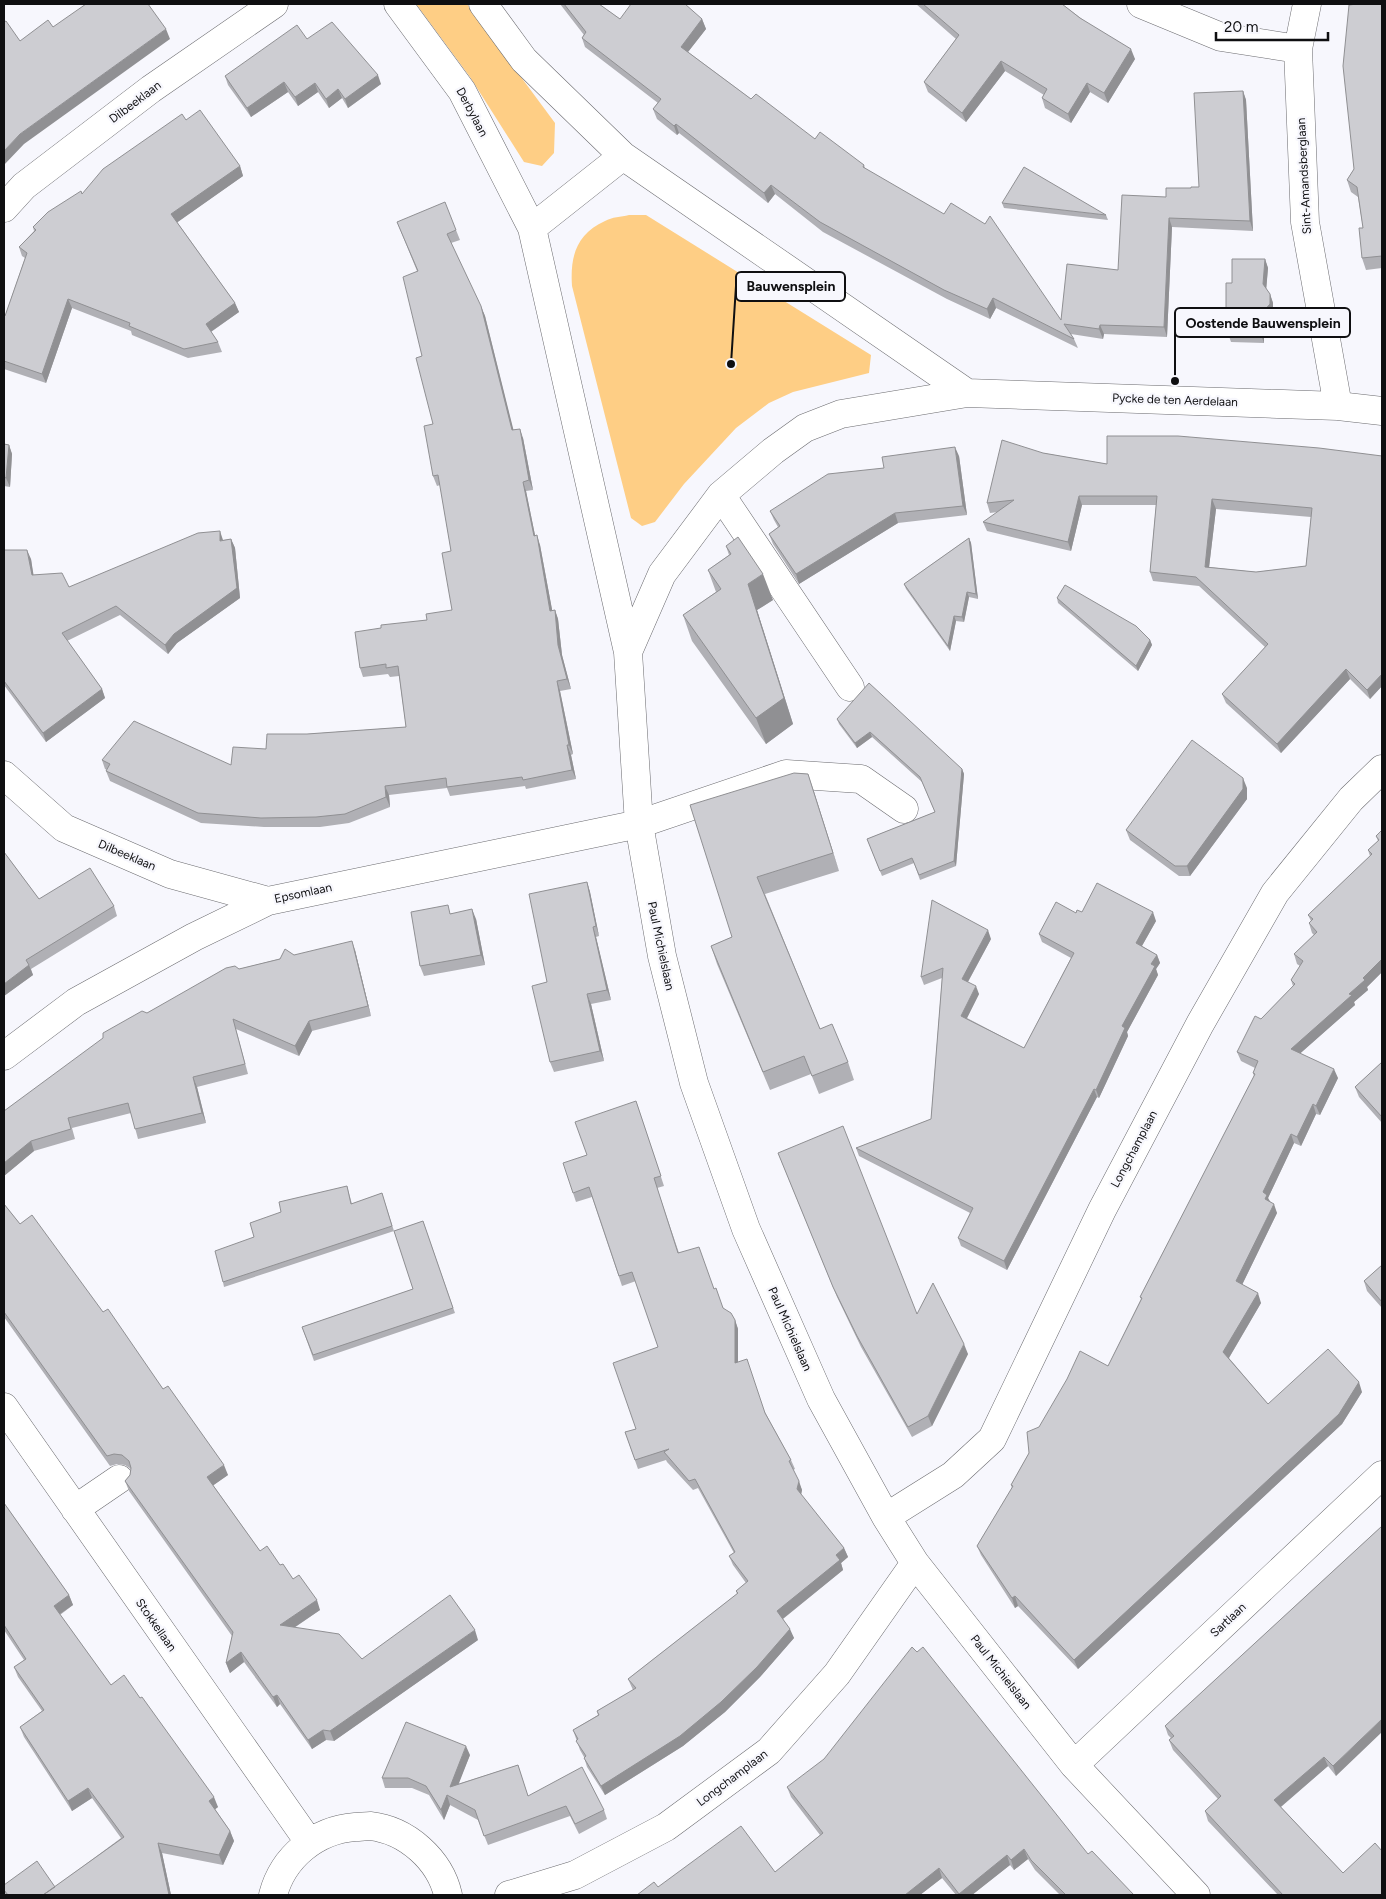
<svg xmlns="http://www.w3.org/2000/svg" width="1386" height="1899" viewBox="0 0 1386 1899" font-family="Figtree,sans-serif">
  <rect width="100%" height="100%" fill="#f7f7fd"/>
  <path fill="#fece85" d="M416 4H467L555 123 554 153 542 166 524 162 470 77Z
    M629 215H646L871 355 869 373 793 392 769 403 736 428 684 484 655 522 642 526 631 518 572 286C570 257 576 234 605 221 612 217 621 217 629 215Z"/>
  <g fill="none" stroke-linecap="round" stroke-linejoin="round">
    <defs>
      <path id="minor" d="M398 4 462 91 532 228
        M483 4 524 60 623 156
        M1141 4 1221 37 1298 49
        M1307 4 1298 49 1305 222 1338 406
        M4 208 24 186 151 89 274 4
        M967 393 623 156 532 228 628 652 639 824 662 956 694 1083 746 1229 821 1399 886 1517 915 1563 1074 1765 1196 1895
        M721 495 850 687
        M628 652 662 574 721 495 773 451 805 428 841 414 967 393 1338 406 1382 411
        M4 775 64 828 170 874 268 901
        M4 1056 76 1002 194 937 268 901 639 824 786 774 861 779 904 809
        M4 1407 309 1842
        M75 1509 119 1479
        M886 1517 953 1475 992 1439 1102 1210 1200 1024 1275 893 1351 799 1382 769
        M1074 1765 1382 1475
        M273 1895C283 1857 316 1830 355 1827 360 1827 366 1826 370 1826 407 1830 440 1860 448 1895
        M509 1895 575 1875 666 1827 769 1751 837 1674 915 1563"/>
    </defs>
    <use href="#minor" stroke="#6b6b6f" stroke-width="29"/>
    <use href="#minor" stroke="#fff" stroke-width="28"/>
  </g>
  <path fill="#b0b0b5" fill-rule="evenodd" d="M560 4H599L620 19H702L706 29 688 52 751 99 815 139 864 165 865 168 1061 320 1118 270 1166 197 1191 188 1199 187 1243 91 1246 100 1253 231 1172 227 1167 337 1104 334 1103 339 1071 334 1074 339 1078 348 996 308 990 319 947 299 823 232 775 194 768 203 679 133 677 135 657 119 653 109 658 103 585 47 582 38 584 35Z
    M916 4H1062L1135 59 1108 103 1090 92 1071 123 1045 108 1042 98 1044 95 1005 71 966 122 928 92 924 82 956 39Z
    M1382 4V268L1366 270 1362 258 1363 228 1358 197 1351 192 1347 180 1354 169Z
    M307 39 381 84 348 108 342 98 329 108 318 92 298 106 288 92 251 117 228 85 225 76Z
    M186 120 240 166 243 176 177 222 235 303 239 312 211 332 218 342 222 352 188 358 132 335 131 331 72 308 46 383 4 369V315L5 316 25 258 22 256 19 247 34 231 33 227 82 194Z
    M1002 203 1106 215 1108 220 1004 208Z
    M397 222 456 230 460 240 451 243 485 316 513 430 523 438 533 490 526 491 535 535 540 545 552 610H555L558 619 562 655 571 689 560 691 573 754 571 755 576 779 526 789 525 786 450 796 447 788 389 795 390 807 349 823 320 827H264L201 823 110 781 106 771 107 770 105 769 102 760 231 765 266 749 307 734 406 727 399 676 390 677 388 674 363 677 360 668 381 628 427 620 452 610 451 551 440 485 437 486 433 476V424L422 356 417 271Z
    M1265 259 1268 268 1266 289 1270 294 1273 303V312L1264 322V343L1231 342 1228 333 1229 320 1226 313 1232 283Z
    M4 444 9 445 12 454 10 487 4 486Z
    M1043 453 1107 464 1382 456V686L1370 699 1350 679 1281 753 1226 703 1222 694 1265 647 1199 586 1153 581 1150 572 1156 505H1082L1071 551 987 531 983 522 998 512 990 513 987 503ZM1216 509 1311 517 1306 566 1256 572 1209 567Z
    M959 456 967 515 898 523 799 584 773 544 769 534 778 527 774 520 770 511 884 468Z
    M969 538 971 543 978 599 969 597 964 622 956 621 950 651 906 589 904 584Z
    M231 539 235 548 240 598 177 643 168 654 120 615 67 641 102 689 105 698 46 742 4 685V550L31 559 33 575 69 587 223 540Z
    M726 546 773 600 757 610 793 724 766 744 692 641 683 615 716 592 708 570 729 555Z
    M1057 598 1150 640 1152 645 1138 671 1058 603Z
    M837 719 962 769 964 774 956 866 920 880 914 863 882 876 867 839 935 812 922 782 872 737 857 748 839 724Z
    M794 773 808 774 814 792 839 871 765 894 820 1029 848 1062 854 1080 819 1094 811 1074 770 1090 717 964 711 946 732 937Z
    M1247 788V799L1190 876H1179L1130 840 1126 830Z
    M1382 830V972L1367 987 1368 990 1354 1002 1355 1005 1300 1053 1338 1078 1320 1115 1316 1114 1301 1146 1294 1143 1268 1198 1270 1201 1277 1213 1242 1285 1261 1303 1229 1358 1268 1404 1362 1392 1342 1424 1078 1669 1018 1606 1015 1608 981 1555 977 1546 1012 1488 1011 1485 1029 1453 1039 1427 1108 1366 1141 1299 1140 1297 1254 1076 1253 1073 1255 1068 1241 1061 1237 1052 1261 1019 1293 986 1291 980 1300 966 1297 964 1294 954 1314 935 1312 933 1309 923 1311 921 1308 915 1370 856 1368 850 1378 841 1376 836Z
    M4 852 39 899 114 906 117 916 31 969 33 975 4 996Z
    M587 882 590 892 599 936 596 937 611 1000 591 1004 604 1061 554 1072 550 1062 547 982Z
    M1082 912 1156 921 1142 946 1157 955 1160 963 1156 969 1158 975 1127 1032 1128 1036 1099 1098 1097 1097 1007 1270 961 1246 958 1238 970 1213 859 1156 856 1148 931 1119 942 978 924 985 921 977 991 939 968 982 979 994 967 1018 1024 1048 1071 958 1042 942 1039 934 1076 913Z
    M451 913 476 919 485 965 424 976 420 966Z
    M355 950 371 1016 312 1031 299 1056 236 1029 248 1074 197 1087 206 1123 138 1139 131 1113 72 1128 75 1139 34 1151 4 1176V1111L147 1013 239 969 294 955Z
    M1382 1062V1123L1359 1097 1355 1087Z
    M636 1101 664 1186 657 1188 679 1253 714 1289 723 1308 735 1320 738 1329V1362L766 1414 791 1460 795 1469 793 1470 802 1490 801 1495 844 1548 848 1557 841 1563 843 1570 783 1619 794 1638 760 1677 725 1712 683 1746 605 1795 587 1767 584 1757 580 1750 573 1730 598 1715 597 1711 633 1690 628 1679 737 1594 736 1591 746 1583 733 1565 729 1556 734 1553 698 1488 693 1490 667 1462 666 1460 638 1469 625 1432 636 1429 658 1347 636 1281 622 1286 592 1197 576 1202 573 1193Z
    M778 1153 917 1314 968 1354 932 1426 912 1437 861 1347 837 1297Z
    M347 1186 352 1204 382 1193 394 1231 423 1221 455 1313 314 1361 302 1327 413 1289 394 1231 224 1287 223 1282 254 1237 281 1212Z
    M4 1204 20 1224 103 1312 163 1389 228 1475 213 1485 260 1551 280 1565 320 1610 294 1628 362 1659 478 1640 334 1741 326 1740 312 1749 280 1704 277 1707 244 1662 230 1673 226 1663 232 1636 129 1491 125 1481 130 1475 131 1469 125 1465 117 1464 110 1466 4 1317Z
    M1382 1265V1308L1367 1291 1364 1281Z
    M4 1503 69 1595 73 1605 60 1615 111 1685 218 1807 215 1809 230 1831 234 1841 223 1865 162 1853 171 1895H6L4 1892V1885L55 1887 121 1838 92 1798 72 1811 24 1737 20 1727 42 1711 18 1677 14 1667 24 1660 4 1630Z
    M1382 1526 1336 1776 1328 1766 1281 1807 1343 1873 1382 1895H1278L1208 1821 1205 1811 1218 1799 1173 1750 1169 1740 1171 1738 1168 1735 1165 1726Z
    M470 1755 458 1784 518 1765 528 1796 604 1810 607 1819 579 1834 570 1816 488 1845 478 1820 450 1805 444 1820 429 1795 412 1788H385L382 1778Z
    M787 1787 1088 1854 1134 1895H1060L1035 1870 1028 1859 1014 1870 1010 1865 972 1895H956L942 1878 920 1895H637L658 1887 775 1872 820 1835 791 1797Z"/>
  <path fill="#909093" d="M702 19 706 29 684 57 681 47Z
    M166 29 170 39 24 144 4 165V151L20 134Z
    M1131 49 1135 59 1108 103 1104 93Z
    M1001 61 1005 71 966 122 962 113Z
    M378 75 381 84 348 108 345 99Z
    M284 82 288 92 251 117 247 108Z
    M315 83 318 92 298 106 295 97Z
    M1087 83 1090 92 1071 123 1068 114Z
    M338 89 342 98 329 108 326 99Z
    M1243 91 1246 100 1253 231 1250 221Z
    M676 124 679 133 677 135 674 126Z
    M240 166 243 176 175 224 171 214Z
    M771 185 775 194 768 203 764 193Z
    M1169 218 1172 227 1167 337 1164 327Z
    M1265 259 1268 268 1266 292 1263 284Z
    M1270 294 1273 303V312L1264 322V343L1261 335V314Z
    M993 298 996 308 990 319 987 309Z
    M68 299 72 308 46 383 42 374Z
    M235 303 239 312 209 333 206 324Z
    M481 306 485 316 516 440 512 430Z
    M1100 325 1104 334 1103 339 1099 329Z
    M520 429 523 438 533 490 529 480Z
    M9 445 12 454 10 487 6 478Z
    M955 447 959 456 967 515 963 506Z
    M523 482 526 491 537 545 534 536Z
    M1079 496 1082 505 1071 551 1068 542Z
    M1212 499 1216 509 1208 576 1205 567Z
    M895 513 898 523 799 584 796 574Z
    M220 531 223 540 220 541Z
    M537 535 540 545 554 620 550 611Z
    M969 538 971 543 978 599 976 594Z
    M231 539 235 548 240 598 177 643 168 654 165 645Z
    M27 550 31 559 35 584 32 575Z
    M763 574 773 600 757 610 793 724 766 744 756 718 748 584Z
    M967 592 969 597 964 622 962 617Z
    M555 610 558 619 562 655 571 689 567 679 558 645Z
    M954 616 956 621 950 651 948 646Z
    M1150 640 1152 645 1138 671 1136 666Z
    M1346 669 1350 679 1281 753 1277 744Z
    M1382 674V686L1370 699 1367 690Z
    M557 681 560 691 573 754 569 745Z
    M102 689 105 698 46 742 43 733Z
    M870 732 872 737 857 748 855 743Z
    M567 745 571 755 576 779 572 770Z
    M962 769 964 774 956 866 954 861Z
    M808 774 814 792 839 871 833 853Z
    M1243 778 1247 788V799L1190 876 1187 866Z
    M385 786 389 795 390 807 386 797Z
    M587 882 590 892 599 936 596 926Z
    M472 909 476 919 485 965 481 955Z
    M1153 912 1156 921 1139 951 1136 943Z
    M593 927 596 937 611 1000 607 990Z
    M988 930 991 939 965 987 962 979Z
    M352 941 355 950 371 1016 368 1006Z
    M1157 955 1160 963 1156 969 1158 975 1127 1032 1128 1036 1099 1098 1096 1090 1122 1026 1151 964Z
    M1382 959V972L1367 987 1368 990 1354 1002 1355 1005 1294 1059 1291 1049 1349 994 1363 978Z
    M29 965 33 975 4 996V984Z
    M976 986 979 994 964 1024 961 1016Z
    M587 994 591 1004 604 1061 600 1051Z
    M309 1021 312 1031 299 1056 295 1046Z
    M1334 1069 1338 1078 1320 1115 1316 1106Z
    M193 1077 197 1087 206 1123 202 1113Z
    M1094 1089 1097 1097 1007 1270 1004 1261Z
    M1313 1104 1316 1114 1301 1146 1297 1137Z
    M1291 1134 1294 1143 1268 1198 1271 1204 1269 1209 1263 1192Z
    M31 1141 34 1151 4 1176V1163Z
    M1274 1204 1277 1213 1239 1291 1236 1281Z
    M1258 1293 1261 1303 1227 1361 1223 1352Z
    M735 1320 738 1329V1373L735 1363Z
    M964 1344 968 1354 932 1426 928 1416Z
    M1359 1382 1362 1392 1342 1424 1078 1669 1074 1660Z
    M224 1465 228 1475 211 1487 207 1477Z
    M799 1481 802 1490 800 1499 797 1489Z
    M844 1548 848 1557 841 1563 843 1570 780 1621 777 1611 836 1555Z
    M69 1595 73 1605 57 1616 54 1606Z
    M1015 1596 1018 1606 1015 1608 1012 1598Z
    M317 1600 320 1610 283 1635 280 1625Z
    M790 1629 794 1638 760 1677 725 1712 683 1746 605 1795 601 1786Z
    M475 1630 478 1640 334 1741 330 1731Z
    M241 1652 244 1662 230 1673 226 1663Z
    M277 1695 280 1704 277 1707 273 1697Z
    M1382 1719V1732L1336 1776 1333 1766Z
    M323 1730 326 1740 312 1749 308 1740Z
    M466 1746 470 1755 454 1796 450 1787Z
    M1324 1757 1328 1766 1277 1810 1274 1800Z
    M88 1788 92 1798 72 1811 68 1801Z
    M447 1795 450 1805 444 1820 441 1810Z
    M214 1797 218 1807 213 1811 209 1801Z
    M230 1831 234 1841 223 1865 219 1855Z
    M158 1843 162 1853 171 1895H169Z
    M1024 1849 1028 1859 1014 1870 1011 1860Z
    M1007 1855 1010 1865 972 1895H959V1894Z
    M939 1868 942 1878 920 1895H905Z"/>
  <path fill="#cdcdd2" stroke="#909093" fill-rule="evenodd" d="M86 4H148L166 29 20 134 4 151V22L6 21 20 41 48 20 53 27Z
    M564 4H599L620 19 631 4H685L702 19 681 47 751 99 756 94 815 139 820 132 864 165 863 167 944 214 951 203 985 224 990 216 1061 320 1067 264 1118 270 1122 195 1166 197V188H1191V187H1199L1194 93 1243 91 1250 221 1169 218 1164 327 1100 325 1099 329 1064 324 1074 339 993 298 987 309 944 290 820 222 771 185 764 193 676 124 674 126 653 109 661 99 582 38 586 32Z
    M923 4H1062L1080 18 1131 49 1104 93 1087 83 1068 114 1042 98 1047 89 1001 61 962 113 924 82 959 35Z
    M1357 4H1382V256L1362 258 1359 228H1363L1357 187 1347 180 1354 169 1343 66 1349 5Z
    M332 22 378 75 345 99 338 89 326 99 315 83 295 97 284 82 247 108 225 76 297 25 307 39Z
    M200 110 240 166 171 214 235 303 206 324 218 342 184 349 129 326 130 323 68 299 42 374 4 361V315L5 316 27 253 19 247 36 230 33 227 48 212 81 191 82 194 103 169 182 114 186 120Z
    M1024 167 1106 215 1002 203Z
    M445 202 456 230 447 234 481 306 512 430 520 429 529 480 523 482 534 536 537 535 550 611 555 610 558 645 567 679 557 681 569 745H567L572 770 523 780 522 777 447 787 446 778 385 786 386 797 345 814 316 817 261 818 198 813 106 771 110 764 102 760 134 721 231 765 233 747 266 749 267 734H307L406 727 398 666 386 668V664L360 668 355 632 381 628V625L427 620 426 614 452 610 442 553 451 551 438 475 433 476 424 426 433 424 416 358 422 356 403 277 418 271 397 222Z
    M1232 259H1265L1263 284 1270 294V304L1261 314V335L1228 333 1229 313H1226V283H1232Z
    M1107 436H1178L1319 448 1382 456V674L1367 690 1346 669 1277 744 1222 694 1268 644 1196 577 1150 572 1157 496H1079L1068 542 983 522 1014 500 987 503 1002 440 1043 453 1107 464ZM1212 499 1312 508 1306 566 1256 572 1205 567Z
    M4 444 9 445 6 478 4 477Z
    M955 447 963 506 895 513 796 574 769 534 780 526 770 511 828 474 884 468 882 457Z
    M220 531V541L231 539 237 588 174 634 165 645 116 606 62 633 102 689 43 733 4 681V550H27L32 575 62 573 69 587 198 533Z
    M738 537 763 574 748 584 784 698 756 718 683 615 721 589 708 570 731 554 726 546Z
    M969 538 976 594 967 592 962 617 954 616 948 646 904 584Z
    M1065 585 1136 626 1150 640 1136 666 1057 598Z
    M869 683 962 769 954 861 919 875 912 858 880 871 867 839 935 812 920 777 870 732 855 743 837 719Z
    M1192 740 1243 778V789L1187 866H1175L1126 830Z
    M794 773 808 774 833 853 757 877 820 1029 832 1024 848 1062 812 1076 804 1056 763 1072 711 946 732 937 690 805Z
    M1382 830V959L1363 978 1365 980 1349 994 1352 995 1291 1049 1334 1069 1316 1106 1313 1104 1297 1137 1291 1134 1263 1192 1267 1195 1265 1199 1274 1204 1236 1281 1258 1293 1223 1352 1268 1404 1328 1349 1359 1382 1339 1414 1074 1660 1015 1596 1012 1598 977 1546 1013 1486 1011 1485 1029 1453 1027 1432 1039 1427 1067 1379 1080 1351 1108 1366 1142 1298 1140 1297 1255 1074 1253 1073 1258 1061 1237 1052 1255 1016 1261 1019 1295 984 1291 980 1303 961 1294 954 1317 932 1309 923 1313 919 1308 915 1372 854 1368 850 1379 840 1376 836Z
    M4 852 39 899 90 868 114 906 26 960 29 965 4 984Z
    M587 882 596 926 593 927 607 990 587 994 600 1051 550 1062 532 986 547 982 529 894Z
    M1097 883 1153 912 1136 943 1157 955 1151 964 1155 966 1122 1026 1125 1028 1096 1090 1094 1089 1004 1261 958 1238 973 1208 856 1148 931 1119 943 968 921 977 932 900 988 930 962 979 976 986 961 1016 1024 1048 1074 953 1039 934 1056 902 1076 913 1077 910 1082 912Z
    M448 905 450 914 472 909 481 955 420 966 411 912Z
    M352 941 368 1006 309 1021 295 1046 233 1019 245 1064 193 1077 202 1113 135 1129 128 1103 68 1118 71 1129 31 1141 4 1163V1111L103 1038V1033L142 1011 147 1013 226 968 235 966 239 969 280 959 285 949 294 955Z
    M1382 1062V1117L1355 1087Z
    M636 1101 661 1176 654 1178 678 1253 699 1247 714 1289 716 1288 723 1308 731 1313 735 1320V1363L747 1359 765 1413 791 1460 789 1461 799 1481 797 1489 844 1548 836 1555 840 1560 777 1611 790 1629 757 1667 721 1702 680 1736 601 1786 584 1758 586 1756 576 1741 578 1739 573 1730 599 1715 597 1711 636 1688 628 1679 738 1593 736 1591 748 1581 729 1556 735 1552 695 1479 689 1481 664 1452 669 1449 635 1460 625 1432 636 1429 613 1363 658 1347 632 1272 619 1276 589 1187 573 1193 563 1163 587 1155 575 1122Z
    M843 1126 917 1314 933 1283 964 1344 928 1416 908 1427 857 1336 833 1287 778 1153Z
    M347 1186 351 1204 382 1193 392 1226 223 1282 215 1251 254 1237 250 1223 281 1212 279 1202Z
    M4 1204 20 1224 32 1215 103 1312 108 1309 163 1389 168 1386 224 1465 207 1477 260 1551 267 1546 280 1565 283 1564 293 1579 299 1575 317 1600 280 1625 339 1634 362 1659 450 1595 475 1630 330 1731 323 1730 308 1740 277 1695 273 1697 241 1652 226 1663 233 1632 125 1481 130 1475 131 1468 129 1461 122 1455 114 1454 107 1456 4 1312Z
    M423 1221 453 1308 313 1355 302 1327 413 1289 394 1231Z
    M1382 1265V1302L1364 1281Z
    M4 1503 69 1595 54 1606 111 1685 124 1675 140 1698 142 1697 214 1797 209 1801 230 1831 219 1855 158 1843 169 1895H43L124 1837 88 1788 68 1801 20 1727 44 1710 14 1667 26 1659 4 1625Z
    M1382 1526V1719L1333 1766 1324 1757 1274 1800 1343 1873 1375 1843 1382 1851V1895H1283L1205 1811 1221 1796 1169 1740 1174 1736 1165 1726Z
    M912 1647 917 1652 923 1647 1088 1854 1092 1851 1134 1895H1066L1031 1860 1024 1849 1011 1860 1007 1855 959 1894 939 1868 905 1895H637L654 1882 658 1887 741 1826 775 1872 823 1833 787 1787 824 1759Z
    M406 1722 466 1746 450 1787 518 1765 528 1796 582 1767 604 1810 575 1824 566 1806 484 1836 475 1810 447 1795 441 1810 426 1786 408 1778H382Z
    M37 1861 55 1887 43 1895H8L4 1890V1885Z"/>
  <g text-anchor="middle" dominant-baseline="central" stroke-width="4.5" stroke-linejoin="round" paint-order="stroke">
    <g font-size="12" fill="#0f0f11" stroke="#f7f7fd">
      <text transform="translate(135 102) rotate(-37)">Dilbeeklaan</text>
      <text transform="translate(472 112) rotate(62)">Derbylaan</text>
      <text transform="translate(1304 176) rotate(-93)">Sint-Amandsberglaan</text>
      <text transform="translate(1175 400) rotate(2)">Pycke de ten Aerdelaan</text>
      <text transform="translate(127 855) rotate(23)">Dilbeeklaan</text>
      <text transform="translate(303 893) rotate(-12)">Epsomlaan</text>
      <text transform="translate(661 946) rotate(78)">Paul Michielslaan</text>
      <text transform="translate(1134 1149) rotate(-62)">Longchamplaan</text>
      <text transform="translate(790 1329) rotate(66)">Paul Michielslaan</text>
      <text transform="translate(1228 1620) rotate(-43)">Sartlaan</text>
      <text transform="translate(156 1625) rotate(55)">Stokkellaan</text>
      <text transform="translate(1001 1672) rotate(52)">Paul Michielslaan</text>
      <text transform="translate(732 1778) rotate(-37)">Longchamplaan</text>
    </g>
  </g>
  <path fill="none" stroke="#0f0f11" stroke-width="2" d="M731 364L736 286M1175 381L1175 323"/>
  <g fill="#0f0f11" stroke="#f7f7fd" stroke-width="2">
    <circle cx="731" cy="364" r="5"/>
    <circle cx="1175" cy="381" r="5"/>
  </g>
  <g fill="#f7f7fd" stroke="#0f0f11" stroke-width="2">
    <rect x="736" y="272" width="109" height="29" rx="5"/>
    <rect x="1175" y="308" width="175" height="29" rx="5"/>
  </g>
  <g font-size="14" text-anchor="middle" font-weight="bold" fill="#0f0f11">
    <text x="791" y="291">Bauwensplein</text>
    <text x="1263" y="328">Oostende Bauwensplein</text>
  </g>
  <rect width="1386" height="1899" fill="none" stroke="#0f0f11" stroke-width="10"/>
  <path d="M1216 32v8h112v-8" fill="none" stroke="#0f0f11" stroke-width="2.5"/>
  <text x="1224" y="32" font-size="15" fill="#0f0f11" stroke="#f7f7fd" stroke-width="4" paint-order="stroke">20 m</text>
</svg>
